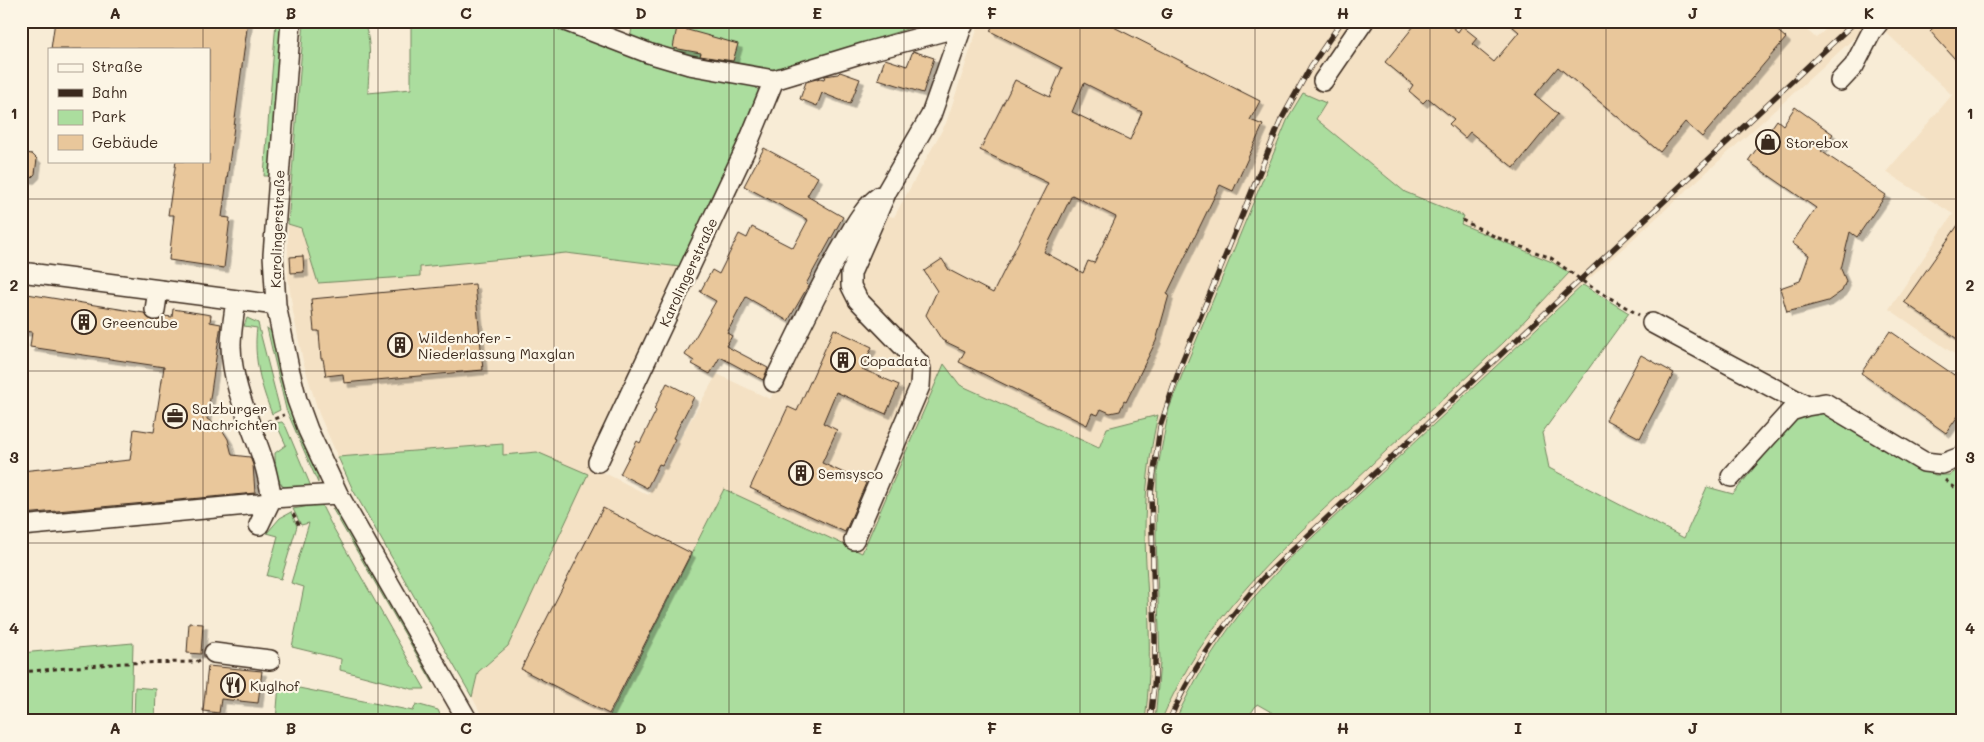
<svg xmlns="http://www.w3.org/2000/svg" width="1984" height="742" viewBox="0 0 1984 742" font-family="Mali,sans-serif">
  <defs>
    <filter id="shadow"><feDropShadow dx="4.5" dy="4.5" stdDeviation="0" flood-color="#0004"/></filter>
  </defs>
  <rect width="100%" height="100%" fill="#f8ecd6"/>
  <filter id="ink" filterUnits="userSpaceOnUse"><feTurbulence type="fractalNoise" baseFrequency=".02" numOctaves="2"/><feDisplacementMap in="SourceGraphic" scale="10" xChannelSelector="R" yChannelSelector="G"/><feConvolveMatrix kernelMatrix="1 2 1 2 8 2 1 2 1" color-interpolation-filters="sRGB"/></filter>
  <g filter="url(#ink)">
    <path fill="#f4e1c4" d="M980 21H1796L1816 38 1835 21H1873L1589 279 1285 563 1240 614 1212 654 1186 696 1175 721H1161L1172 694 1198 650 1231 604 1261 570 1307 524 1504 341 1569 273 1552 262 1461 224 1464 216 1405 192 1316 119 1325 103 1289 116 1169 409 1160 451 1156 492 1160 662 1155 721H1145L1149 669V630L1145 535 1146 491 1151 445 1099 448 960 385 862 553 724 490 607 721H485L472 697 478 672 508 646 524 453 503 455 502 444 338 457 319 414 303 361 293 312 288 277V224L420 276V267L566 253 680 267 589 465 648 495 717 374 770 399 871 212 894 217 946 123Z
      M1874 21H1963V360L1889 309 1953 214 1886 172 1952 95Z"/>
    <path fill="#abdd9e" stroke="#73845e" d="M276 21H283L270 176H264Z
      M304 21H362C374 39 368 72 368 93L411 89V21H540L622 49 753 85 760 92V103L680 267 566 253 420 267V276L318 283 301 228 288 224Z
      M633 21H932L770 72 734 70 630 40Z
      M1303 93 1326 103 1316 119 1405 192 1464 216 1461 224 1552 262 1569 273C1547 296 1526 320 1504 342 1455 389 1403 434 1354 481 1275 555 1204 619 1161 721H1155L1160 662 1156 536 1157 472 1169 409 1182 375 1289 116Z
      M1583 285 1629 313 1542 433 1549 468 1684 538 1707 487 1733 494 1797 415 1816 411 1833 413 1935 475H1950L1963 466V721H1287L1257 704 1246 721H1175C1192 683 1214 648 1239 615 1253 597 1270 580 1285 563Z
      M247 318 258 323 260 332 280 410 272 414C261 386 253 358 257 328L244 326Z
      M267 328 273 333 301 435 318 473V483L286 409Z
      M944 364 960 385 1099 448 1107 428 1158 415C1149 455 1145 493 1145 533 1145 565 1149 597 1149 629 1150 659 1149 690 1145 721H607L724 489 862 553Z
      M282 422 286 427 312 489C306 490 298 492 292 491 276 489 275 465 275 453L286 445 276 423Z
      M503 444V455L537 452 588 474 508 646 478 672 472 697 353 490 338 457Z
      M321 504 330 522 425 689H412L340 670 341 659 292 647 304 587 291 583 309 523 301 525 293 509Z
      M332 508 339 513 434 681 433 683Z
      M291 512 297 526 281 579 269 576H267L278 536 267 533 280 518Z
      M133 643 131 721H21V653Z
      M279 684 413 711 416 704 438 710 443 721H276Z
      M135 687 156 689 155 721H134Z"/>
    <path fill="#e9c79b" stroke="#3b2a1e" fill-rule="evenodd" filter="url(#shadow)" d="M55 21H86L115 25V21H248L222 217 230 218 224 268 169 260 174 215H168L176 161H209V49H51Z
      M995 21H1102L1260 101 1250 120 1263 125 1233 191 1220 185 1167 294 1169 295 1156 341 1126 402 1124 401 1120 411 1110 413 1101 409 1098 415 1092 413 1087 425 959 362 965 351 942 340 926 315 937 291 924 271 942 259 949 270 993 293 1048 183 980 150 1015 80 1050 97 1062 68 990 31ZM1084 83 1142 112 1130 140 1072 112ZM1072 195 1116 217 1094 263 1088 261 1083 273 1044 252Z
      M1418 21H1445L1458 32 1462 26 1477 38 1472 44 1494 62 1519 32 1506 21H1766L1786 38 1702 137 1685 122 1660 152 1558 67 1535 95 1558 114 1514 168 1470 132 1465 138 1449 124 1454 119 1428 98 1423 103 1409 91 1413 85 1385 62Z
      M1940 21H1963V68L1930 31Z
      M677 27 738 44 733 61 700 56 701 53 673 48Z
      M913 51 934 58 923 93 878 79 885 59 907 66Z
      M840 72 860 79 850 104 822 93 817 106 800 99 806 82 820 78 824 79 825 76 838 74Z
      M1795 107 1833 134 1821 151 1886 195 1857 237 1850 232 1841 269 1846 281 1842 291 1828 301 1787 312 1780 288 1800 281 1809 255 1792 243 1816 208 1748 161 1777 120 1783 125Z
      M764 148 818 177 807 196 843 217 806 284 808 286 807 288 788 321 746 297 727 333 732 336 726 346 768 368 763 380 720 357 710 374 692 364 694 361 685 355 716 301 700 292 712 270 719 274 739 234 747 238 752 227 793 248 808 220 744 186Z
      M21 152 32 154 37 159 35 174 30 179 21 178Z
      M1963 218V343L1904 302Z
      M303 256 304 272 291 273 290 257Z
      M475 284 483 370 344 383 343 374 326 376 323 359H321L319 331H314L311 299Z
      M21 293 144 313 148 318 154 321 160 320 164 316 172 317 173 309 211 315 210 322 221 324 207 419 221 428 228 439 232 455 250 457 253 465 255 493 24 514V509L21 510V471L130 460 134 429 154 432 164 367 30 347 32 332 21 331Z
      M834 329 872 347 862 369 899 385 886 414 836 392 823 423 837 430 822 463 866 483 845 532 750 488 788 407 797 411Z
      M1890 331 1963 381V409L1946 433 1861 373Z
      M1641 355 1674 373 1640 438 1606 420Z
      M667 383 694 397 673 438 675 439 662 465 659 464 647 488 620 474 637 441 640 443 656 411 654 409Z
      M603 508 691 553 609 714 521 669Z
      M189 623 203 624 201 654 187 653Z
      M208 666 262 671 258 703 221 699 219 713 203 711Z"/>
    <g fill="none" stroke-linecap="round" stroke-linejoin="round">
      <defs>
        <path id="minor" d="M291 21 273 255 276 305 289 368 297 400 308 430 338 494 468 721
          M565 21 648 53 689 65 774 80
          M1323 81 1364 21
          M1840 81 1854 66 1872 31 1880 21
          M21 272 276 305
          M236 300C234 315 231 331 231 346 232 386 250 421 262 457 267 470 269 485 272 498L338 494
          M155 310 158 290
          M1652 323 1807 406
          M774 382C795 338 816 294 840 251 851 232 862 208 880 196
          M598 462 746 148 774 80 866 52 963 26
          M1731 477 1791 411 1807 406 1825 403 1924 462 1942 464 1963 456
          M259 525 272 498
          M21 526 269 503
          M854 540 920 386 921 369 919 363 858 300 851 286V273L887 191 931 115 964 21
          M214 653 270 660"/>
      </defs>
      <use href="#minor" stroke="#3b2a1e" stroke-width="22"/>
      <path stroke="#3b2a1e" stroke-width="3" stroke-dasharray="4 4" stroke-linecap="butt" d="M1462 220 1496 237 1551 258 1588 285 1639 315
        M267 422 284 415
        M1945 480 1963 494
        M293 514 300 527
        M21 672 123 663 196 662 200 660"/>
      <use href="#minor" stroke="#fcf5e5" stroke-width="19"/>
      <defs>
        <path id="rail" d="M1150 721 1155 677V637L1151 493 1160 427 1181 364 1281 120 1311 66 1342 21
          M1169 721C1191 668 1226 621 1263 578L1856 21"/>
      </defs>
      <use href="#rail" stroke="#3b2a1e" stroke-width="5.5"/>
      <use href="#rail" stroke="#fcf5e5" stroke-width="4" stroke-dasharray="11" stroke-linecap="butt"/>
    </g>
  </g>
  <path fill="none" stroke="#3b2a1e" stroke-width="1" stroke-opacity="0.55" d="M203 21V49M378 21V721M554 21V721M729 21V721M904 21V721M1080 21V721M1255 21V721M1430 21V721M1606 21V721M1781 21V721M203 161V721M21 199H1963M21 371H1963M21 543H1963"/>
  <defs>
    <symbol id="shop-ring" viewBox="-11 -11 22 22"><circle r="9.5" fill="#fcf5e5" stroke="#3b2a1e" stroke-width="1.5"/><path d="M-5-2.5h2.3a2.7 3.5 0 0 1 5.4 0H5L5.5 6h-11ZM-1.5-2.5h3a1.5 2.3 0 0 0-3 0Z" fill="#3b2a1e"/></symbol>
    <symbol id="building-ring" viewBox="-11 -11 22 22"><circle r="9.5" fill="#fcf5e5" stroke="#3b2a1e" stroke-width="1.5"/><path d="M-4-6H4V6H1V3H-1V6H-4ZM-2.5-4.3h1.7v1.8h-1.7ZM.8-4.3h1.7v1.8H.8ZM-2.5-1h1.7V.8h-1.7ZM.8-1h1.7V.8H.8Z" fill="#3b2a1e"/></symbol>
    <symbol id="office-ring" viewBox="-11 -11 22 22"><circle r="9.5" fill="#fcf5e5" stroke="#3b2a1e" stroke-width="1.5"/><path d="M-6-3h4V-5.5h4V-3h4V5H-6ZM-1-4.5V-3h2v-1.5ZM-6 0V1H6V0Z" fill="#3b2a1e"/></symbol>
    <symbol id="restaurant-ring" viewBox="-11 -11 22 22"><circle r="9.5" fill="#fcf5e5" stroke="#3b2a1e" stroke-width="1.5"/><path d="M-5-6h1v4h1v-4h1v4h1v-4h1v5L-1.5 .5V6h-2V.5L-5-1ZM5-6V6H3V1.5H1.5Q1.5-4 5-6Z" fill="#3b2a1e"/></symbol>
  </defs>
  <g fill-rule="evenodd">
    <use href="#shop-ring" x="1754" y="128" width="28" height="28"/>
    <use href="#building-ring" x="70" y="308" width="28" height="28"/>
    <use href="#building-ring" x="386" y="331" width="28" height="28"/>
    <use href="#building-ring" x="829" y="346" width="28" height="28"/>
    <use href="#office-ring" x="161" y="402" width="28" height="28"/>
    <use href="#building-ring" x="787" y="459" width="28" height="28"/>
    <use href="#restaurant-ring" x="219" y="671" width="28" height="28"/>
  </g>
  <g text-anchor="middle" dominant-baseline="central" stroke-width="4.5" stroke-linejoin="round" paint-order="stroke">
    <g font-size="14" fill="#3b2a1e" stroke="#fcf5e5" text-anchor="start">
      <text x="1786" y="142">Storebox</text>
      <text x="102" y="322">Greencube</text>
      <text x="418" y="337">Wildenhofer -<tspan x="418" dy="16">Niederlassung Maxglan</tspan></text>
      <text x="860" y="360">Copadata</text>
      <text x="192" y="408">Salzburger<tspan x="192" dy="16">Nachrichten</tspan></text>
      <text x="818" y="473">Semsysco</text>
      <text x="250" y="685">Kuglhof</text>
    </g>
    <g font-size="14" fill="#3b2a1e" stroke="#fcf5e5">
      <text transform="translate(277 229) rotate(-88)">Karolingerstraße</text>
      <text transform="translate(688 272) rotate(-65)">Karolingerstraße</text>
    </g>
  </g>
  <rect width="1984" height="742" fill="none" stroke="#fcf5e5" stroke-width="55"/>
  <rect x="48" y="48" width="162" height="115" fill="#fcf5e5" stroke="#afa495"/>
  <rect x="58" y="64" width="25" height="8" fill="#fcf5e5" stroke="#afa495"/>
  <text x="92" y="72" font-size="15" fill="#3b2a1e">Straße</text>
  <rect x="58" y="89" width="25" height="8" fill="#3b2a1e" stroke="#afa495"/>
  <text x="92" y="98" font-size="15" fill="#3b2a1e">Bahn</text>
  <rect x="58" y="110" width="25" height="15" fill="#abdd9e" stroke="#afa495"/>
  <text x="92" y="122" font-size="15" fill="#3b2a1e">Park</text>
  <rect x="58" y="135" width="25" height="15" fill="#e9c79b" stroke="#afa495"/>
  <text x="92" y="148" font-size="15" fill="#3b2a1e">Gebäude</text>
  <rect x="28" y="28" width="1928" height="686" fill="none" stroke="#3b2a1e" stroke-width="2"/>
  <g font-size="16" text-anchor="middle" font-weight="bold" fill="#3b2a1e">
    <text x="115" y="19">A</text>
    <text x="291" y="19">B</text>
    <text x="466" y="19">C</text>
    <text x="641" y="19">D</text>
    <text x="817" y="19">E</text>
    <text x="992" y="19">F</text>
    <text x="1167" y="19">G</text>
    <text x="1343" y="19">H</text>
    <text x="1518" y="19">I</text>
    <text x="1693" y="19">J</text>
    <text x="1869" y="19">K</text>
    <text x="14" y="119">1</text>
    <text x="1970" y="119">1</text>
    <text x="14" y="291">2</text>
    <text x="1970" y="291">2</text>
    <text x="14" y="463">3</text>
    <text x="1970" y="463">3</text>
    <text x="14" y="634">4</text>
    <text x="1970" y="634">4</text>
    <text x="115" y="734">A</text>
    <text x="291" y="734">B</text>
    <text x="466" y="734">C</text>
    <text x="641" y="734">D</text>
    <text x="817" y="734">E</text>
    <text x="992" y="734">F</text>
    <text x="1167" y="734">G</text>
    <text x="1343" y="734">H</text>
    <text x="1518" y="734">I</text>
    <text x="1693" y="734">J</text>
    <text x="1869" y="734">K</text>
  </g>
</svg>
